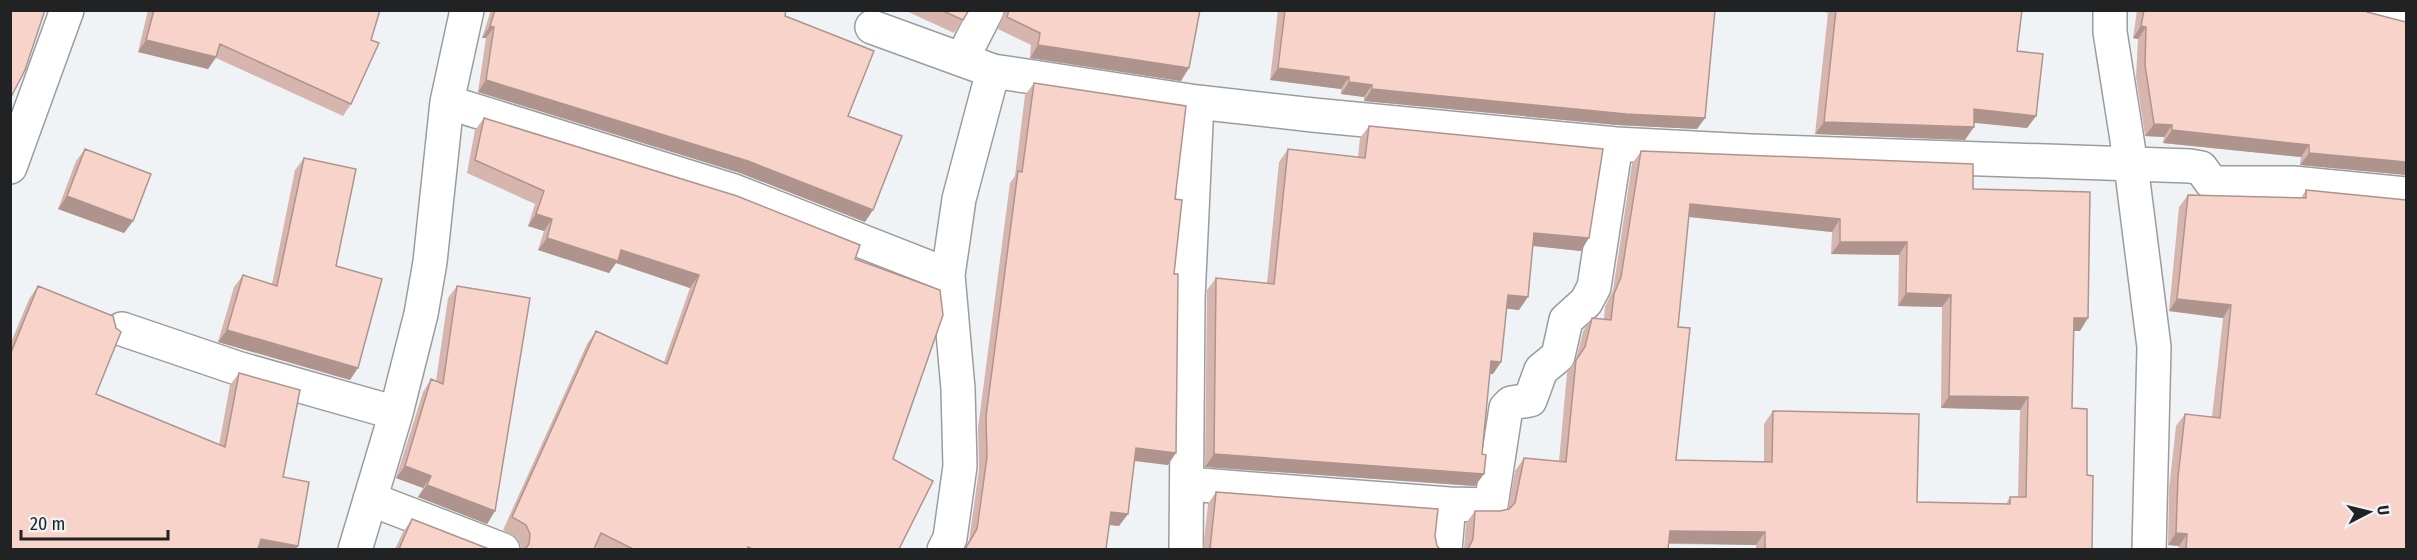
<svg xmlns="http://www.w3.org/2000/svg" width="2417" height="560" viewBox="0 0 2417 560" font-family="'Fira Sans Condensed',sans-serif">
  <rect width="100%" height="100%" fill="#f0f3f6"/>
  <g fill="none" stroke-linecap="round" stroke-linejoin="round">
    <defs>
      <path id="street" d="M2110 10V32L2131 165 2154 347 2149 550
        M2370 10 2406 17
        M872 27 993 71 1197 102 1313 115 1616 144 1750 151 2190 166 2201 168 2211 182 2215 183H2293L2406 194
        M962 59 987 10
        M447 102 734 191 948 275
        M10 167 67 10
        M122 329 237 368 396 413
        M1188 484 1449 504 1491 505 1506 408 1511 403 1530 400 1541 370 1558 356 1566 320 1586 302 1594 287 1616 144
        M370 499 503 550
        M355 550 396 413 421 314 430 262 447 102 467 10
        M944 550 950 538 960 466 958 389 948 275 959 199 993 71
        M1186 550 1188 299 1197 102
        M1445 550 1449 504"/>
    </defs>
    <use href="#street" stroke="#9a9d9f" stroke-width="36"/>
    <use href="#street" stroke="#fff" stroke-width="33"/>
  </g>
  <path fill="#d5b5ae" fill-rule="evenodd" d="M148 10H380L351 104 343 116 216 58 208 69 138 52Z
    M491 10H786L785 16 848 116 865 222 740 173 478 92 486 38H482Z
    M904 10H969L954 33Z
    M1005 10H1200L1181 81 1030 58 1031 45 998 29Z
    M1278 10H1715L1705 118 1697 129 1617 125 1364 101V97L1341 94V89L1270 80Z
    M1824 10H2022L2017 51 2036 116 2027 128 1974 122 1965 140 1815 134 1828 13 1824 12Z
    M2137 10H2365L2367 12 2406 22V175L2300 165 2301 157 2163 143 2164 137 2145 136 2136 77 2138 39 2133 38Z
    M1034 83 1175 199 1174 274 1168 465 1134 461 1119 526 1109 525 1106 549H964L969 541 979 469 978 428 1010 183 1015 176 1025 95Z
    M484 118 855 259 893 459 899 549H600L595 547 594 549H521V546L517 538 503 530 587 344 596 331 664 362 690 288 616 263 609 273 538 250 544 231 528 226 535 204 467 173 475 130Z
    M1369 126 1581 251 1533 246 1519 310 1507 308 1501 362 1493 374H1490L1475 486 1205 467 1207 290 1216 278 1267 283 1279 162 1288 149 1358 157 1360 138Z
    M85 149 133 221 124 233 58 209 76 161Z
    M1641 151 1973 189 2080 331H2073L2072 408 2087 475 2092 549H1756V545L1668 544V549H1464L1466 523 1475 511H1500L1508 509 1515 471 1524 458 1559 461 1567 373 1576 360 1583 331 1592 318 1604 319 1605 307 1613 290 1632 164ZM1688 217 1832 232 1831 254 1899 255 1898 306 1942 307 1941 408 2020 410 2018 497H2010L2006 504 1917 502 1773 411 1764 424V462L1676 460 1678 327Z
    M304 158 336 266 350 380 218 342 234 287 243 275 272 284 295 170Z
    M2306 190 2406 549H2178L2179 546 2168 545 2169 489 2176 426 2185 414 2212 417 2223 318 2169 311 2179 207 2188 195 2301 198Z
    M38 286 96 394 219 445 230 385 239 373 283 477 10 549V345L29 299Z
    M457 286 495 511 487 524 418 497 423 488 396 478 423 392 431 379 436 381 448 298Z
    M1216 492 1435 536 1437 546 1440 549H1203L1208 504Z
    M412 519 489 549H395L403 532Z"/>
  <path fill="#ae948d" d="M490 26 494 27 486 38H482Z
    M2141 26 2146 27 2138 39 2133 38Z
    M146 40 216 57 208 69 138 52Z
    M1038 45 1189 68 1181 81 1030 58Z
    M1278 68 1349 77 1341 89 1270 80Z
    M486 80 748 161 873 210 865 222 740 173 478 92Z
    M1349 82 1372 85 1364 97 1341 94Z
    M1372 89 1705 118 1697 129 1617 125 1364 101Z
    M1974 109 2036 116 2027 128 1965 122Z
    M1824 122 1974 127 1965 140 1815 134Z
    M2154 124 2172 125 2164 137 2145 136Z
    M2172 130 2309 145 2301 157 2163 143Z
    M2309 153 2406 162V175L2300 165Z
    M67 196 133 221 124 233 58 209Z
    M1690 204 1840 219 1832 232 1681 216Z
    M536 214 552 219 544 231 528 226Z
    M1534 233 1589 238 1581 251 1525 245Z
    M547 238 621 250 699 275 690 288 616 263 609 273 538 250Z
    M1840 242H1907L1899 255 1831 254Z
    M1906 293 1951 295 1942 307 1898 306Z
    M1508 295 1528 297 1519 310 1500 308Z
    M2177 299 2231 305 2223 318 2169 311Z
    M2074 318H2088L2080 331H2065Z
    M227 330 358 368 350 380 218 342Z
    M1491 361 1501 362 1493 374 1483 373Z
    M1949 396 2028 397 2020 410 1941 408Z
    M1136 448 1176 453 1168 465 1128 460Z
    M1214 454 1484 474 1475 486 1205 467Z
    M405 466 431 476 423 488 396 478Z
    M427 485 495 511 487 524 418 497Z
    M1111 512 1128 514 1119 526 1102 524Z
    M1670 531 1765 532 1756 545 1661 543Z
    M2176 533 2187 534 2179 546 2168 545Z
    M261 539 298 546 296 549H253Z"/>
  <path fill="#f8d3ca" stroke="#ae948d" stroke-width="1.5" fill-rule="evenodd" d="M10 10H45L25 70 10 99Z
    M154 10H380L371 40 379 43 351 104 220 44 216 57 146 40Z
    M495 10H786L785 16 874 51 848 116 902 136 873 210 748 161 486 80 494 27 490 26Z
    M941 10H969L963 20Z
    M1009 10H1200L1189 68 1038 45 1040 33 1007 17Z
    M1285 10H1715L1705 118 1626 114 1372 89V85L1349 82V77L1278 68Z
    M1836 10H2022L2017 51 2043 54 2036 116 1974 109V127L1824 122Z
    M2144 10H2365L2367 12 2406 22V162L2309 153V145L2172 130V125L2154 124 2145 65 2146 27 2141 26Z
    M1034 83 1186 106 1175 199 1182 200 1174 274H1178L1176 453 1136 448 1128 514 1111 512 1106 549H965L977 529 987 457 986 416 1018 171 1022 172Z
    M484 118 737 196 860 245 855 259 940 290 943 315 893 459 933 481 899 549H752L748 547 747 549H633L601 533 594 549H525L529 544 530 534 526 525 512 517 596 331 667 364 699 275 621 250 618 261 547 238 552 219 536 214 544 191 475 160Z
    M1369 126 1603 149 1589 238 1534 233 1528 297 1508 295 1501 362 1491 361 1482 454 1486 455 1484 474 1214 454 1216 278 1274 284 1288 149 1365 158Z
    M85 149 151 174 133 221 67 196Z
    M1641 151 1973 164V189L2090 192 2088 318H2074L2072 408 2087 409V475L2093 476 2092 549H1765V532L1670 531 1668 549H1468L1473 539 1475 511H1500L1509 509 1515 503 1524 458 1566 462 1576 360 1585 347 1592 318 1611 320 1614 294 1621 277ZM1690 204 1840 219V242H1907L1906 293 1951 295 1949 396 2028 397 2026 497H2010V504L1917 502 1919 414 1773 411 1772 462 1676 460 1690 328 1678 327Z
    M304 158 356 169 336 266 382 279 358 368 227 330 243 275 277 286Z
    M2306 190 2406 200V549H2186L2187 534 2176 533 2178 477 2185 414 2220 418 2231 305 2177 299 2188 195 2306 198Z
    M38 286 113 316 116 328 121 332 96 394 225 447 239 373 300 390 283 477 309 482 298 546 261 539 258 549H10V355Z
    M457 286 530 298 495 511 427 485 431 476 405 466 431 379 443 384Z
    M1216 492 1438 509 1435 536 1437 546 1440 549H1210Z
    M412 519 489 549H399Z"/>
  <rect width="2417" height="560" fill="none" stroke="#212223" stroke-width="24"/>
  <g transform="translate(2369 512) rotate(83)" stroke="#f0f3f6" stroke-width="4.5" paint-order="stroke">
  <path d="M0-4.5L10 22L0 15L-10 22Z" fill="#212223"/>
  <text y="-9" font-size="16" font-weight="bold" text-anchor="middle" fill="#212223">U</text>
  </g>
  <path d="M21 530v9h147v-9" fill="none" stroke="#212223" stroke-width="3"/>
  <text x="30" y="530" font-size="18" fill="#212223" stroke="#f0f3f6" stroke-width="4.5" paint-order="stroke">20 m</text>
</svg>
